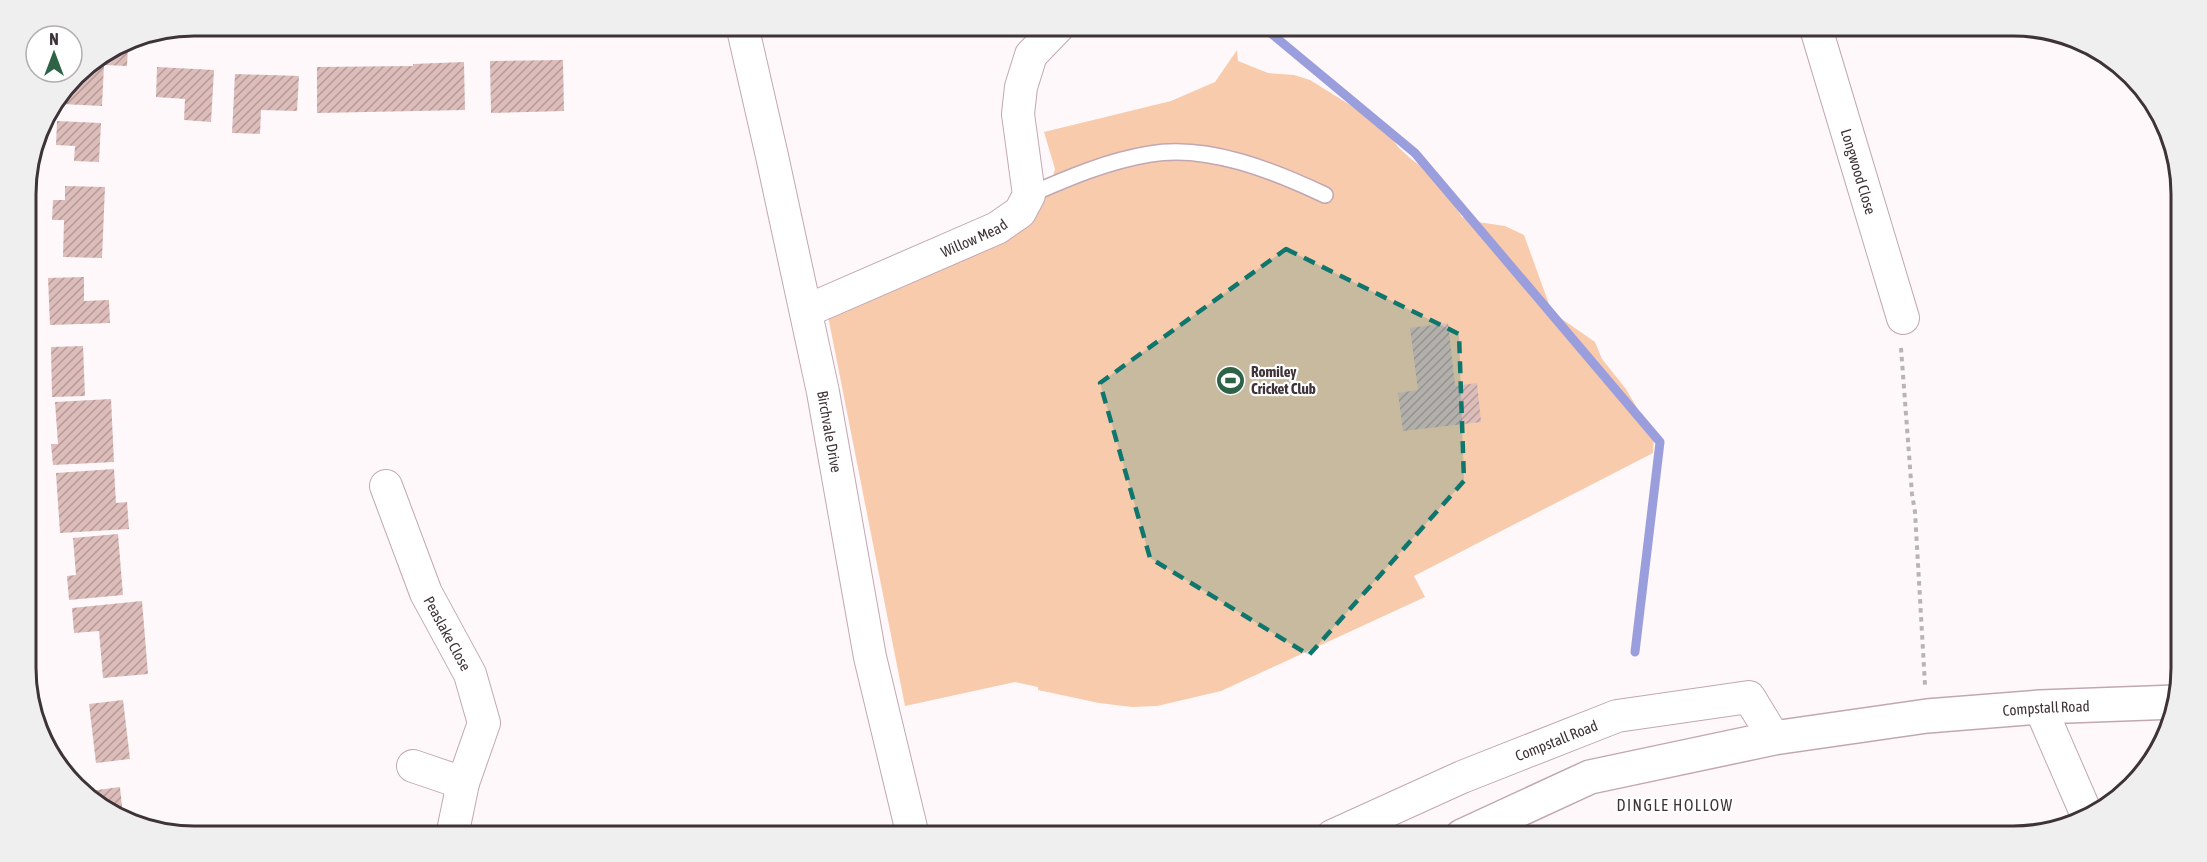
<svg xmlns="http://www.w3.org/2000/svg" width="2207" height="862" viewBox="0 0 2207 862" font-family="'Asap Condensed',sans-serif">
  <defs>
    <pattern id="building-hatch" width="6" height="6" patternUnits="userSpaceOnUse" patternTransform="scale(1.5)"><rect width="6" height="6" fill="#dcbdba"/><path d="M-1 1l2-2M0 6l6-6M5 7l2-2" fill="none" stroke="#b49a98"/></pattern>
  </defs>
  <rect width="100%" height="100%" fill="#fef8fb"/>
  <path fill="#f7cbac" d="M1237 50 1238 61 1268 73 1294 75 1310 80 1363 113 1389 135 1399 148 1411 159 1429 172 1447 192 1462 217 1470 219 1471 221 1505 226 1524 235 1549 304 1559 317 1595 342 1602 359 1626 389 1654 437 1653 453 1414 576 1425 597 1221 691 1157 706 1132 707 1099 703 1038 690V687L1015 682 905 706 828 316 1040 202 1047 196 1055 169 1044 132 1171 101 1215 82Z"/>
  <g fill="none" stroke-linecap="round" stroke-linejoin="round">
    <path stroke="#9b9edc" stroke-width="9" d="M1261 25 1415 153 1660 442 1635 652"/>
  </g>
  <path fill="url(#building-hatch)" d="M115 47 128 48 127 66 104 65 102 106 62 104 63 94 83 68Z
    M563 60 564 111 491 113 490 61Z
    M464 62 465 110 317 113V67L413 66V64Z
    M157 67 214 70 211 122 184 120 185 99 156 97Z
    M235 74 299 76 297 111 261 110 260 134 232 133Z
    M57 121 101 123 99 162 74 161 75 146 56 145Z
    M65 186 105 187 102 258 63 257 64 220H52L53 200H65Z
    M84 277V301L109 300 110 323 50 325 48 278Z
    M1448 323 1455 386 1477 383 1481 422 1403 431 1398 393 1418 390 1410 328Z
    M83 346 85 396 52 397 51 347Z
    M111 399 114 462 53 465 51 444H58L55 402Z
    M114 469 116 503 127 502 129 529 60 533 56 473Z
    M118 534 123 595 69 600 67 576 76 575 73 538Z
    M142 601 148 674 103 678 99 631 74 633 72 608Z
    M123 700 130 759 96 763 89 704Z
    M120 787 123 816 90 794V791Z"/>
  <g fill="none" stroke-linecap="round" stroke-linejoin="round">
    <defs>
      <path id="lane" d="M1029 195C1068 178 1107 161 1150 154 1208 144 1274 171 1325 195"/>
      <g id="street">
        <path id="s1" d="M742 25 772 156 823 392 870 657 913 836"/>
        <path id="s2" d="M1815 25 1903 318"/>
        <path id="s3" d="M806 311 997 228 1020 212 1029 195 1018 114 1021 87 1031 55 1060 25"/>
        <path id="s4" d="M386 486 426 593 470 674 484 723 463 783"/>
        <path d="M2040 707 2086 813"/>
        <path d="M413 766 463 783 452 836"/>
        <path id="s5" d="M1332 836 1462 777 1617 716 1749 697 1774 738"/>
      </g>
      <g id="secondary">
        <path id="s6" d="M1462 836 1590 777 1774 738 1927 716 2040 707 2176 702"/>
      </g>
    </defs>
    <use href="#lane" stroke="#c2a7b3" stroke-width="18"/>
    <use href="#street" stroke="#c2a7b3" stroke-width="34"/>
    <use href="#secondary" stroke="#c2a7b3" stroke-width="36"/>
    <path stroke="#bab2b6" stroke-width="4" stroke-dasharray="4.5 4.5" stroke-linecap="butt" d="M1901 348 1912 494 1915 512 1925 685"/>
    <use href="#lane" stroke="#fff" stroke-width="15"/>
    <use href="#street" stroke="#fff" stroke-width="32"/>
    <use href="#secondary" stroke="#fff" stroke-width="33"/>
  </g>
  <path fill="#0f766e" fill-opacity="0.2" stroke="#0f766e" stroke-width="4.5" stroke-dasharray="12 8" stroke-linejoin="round" d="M1286 249 1459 334 1464 481 1309 655 1150 558 1100 383Z"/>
  <defs>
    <symbol id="stadium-disc" viewBox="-11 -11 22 22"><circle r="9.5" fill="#2e6348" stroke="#fff"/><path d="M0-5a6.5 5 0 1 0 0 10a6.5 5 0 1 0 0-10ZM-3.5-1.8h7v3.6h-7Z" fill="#fff"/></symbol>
  </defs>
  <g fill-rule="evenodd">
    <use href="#stadium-disc" x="1214" y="364" width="33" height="33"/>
  </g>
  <g text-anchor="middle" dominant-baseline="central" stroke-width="4.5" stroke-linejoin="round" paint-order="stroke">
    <g font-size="15" fill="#3e3338" stroke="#fff">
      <text stroke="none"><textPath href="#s2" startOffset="153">Longwood Close</textPath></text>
      <text stroke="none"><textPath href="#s3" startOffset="183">Willow Mead</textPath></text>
      <text stroke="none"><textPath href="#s1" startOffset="416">Birchvale Drive</textPath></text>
      <text stroke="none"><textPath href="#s4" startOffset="160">Peaslake Close</textPath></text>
      <text stroke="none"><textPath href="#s6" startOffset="603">Compstall Road</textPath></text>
      <text stroke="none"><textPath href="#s5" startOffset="244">Compstall Road</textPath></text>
    </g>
    <g font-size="15" font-weight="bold" fill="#3e3338" stroke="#fff" text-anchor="start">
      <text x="1251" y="371">Romiley<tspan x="1251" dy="17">Cricket Club</tspan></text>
    </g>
    <g font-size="16" letter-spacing="1.5" fill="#3e3338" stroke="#fff">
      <text x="1675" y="805">DINGLE HOLLOW</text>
    </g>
  </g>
  <path d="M0 0H2207V862H0ZM194 36H2013A158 158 0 0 1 2171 194V668A158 158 0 0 1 2013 826H194A158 158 0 0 1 36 668V194A158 158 0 0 1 194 36Z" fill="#f0efef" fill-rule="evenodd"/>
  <path fill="none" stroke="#3e3338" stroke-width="3" d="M194 36H2013A158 158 0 0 1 2171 194V668A158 158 0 0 1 2013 826H194A158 158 0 0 1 36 668V194A158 158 0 0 1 194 36Z"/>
  <g transform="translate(54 54)"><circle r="28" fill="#ffffff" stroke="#b2adaf" stroke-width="1.5"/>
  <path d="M0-4.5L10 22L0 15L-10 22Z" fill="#2e6348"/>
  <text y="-9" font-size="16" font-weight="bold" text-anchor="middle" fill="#3e3338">N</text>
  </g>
</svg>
